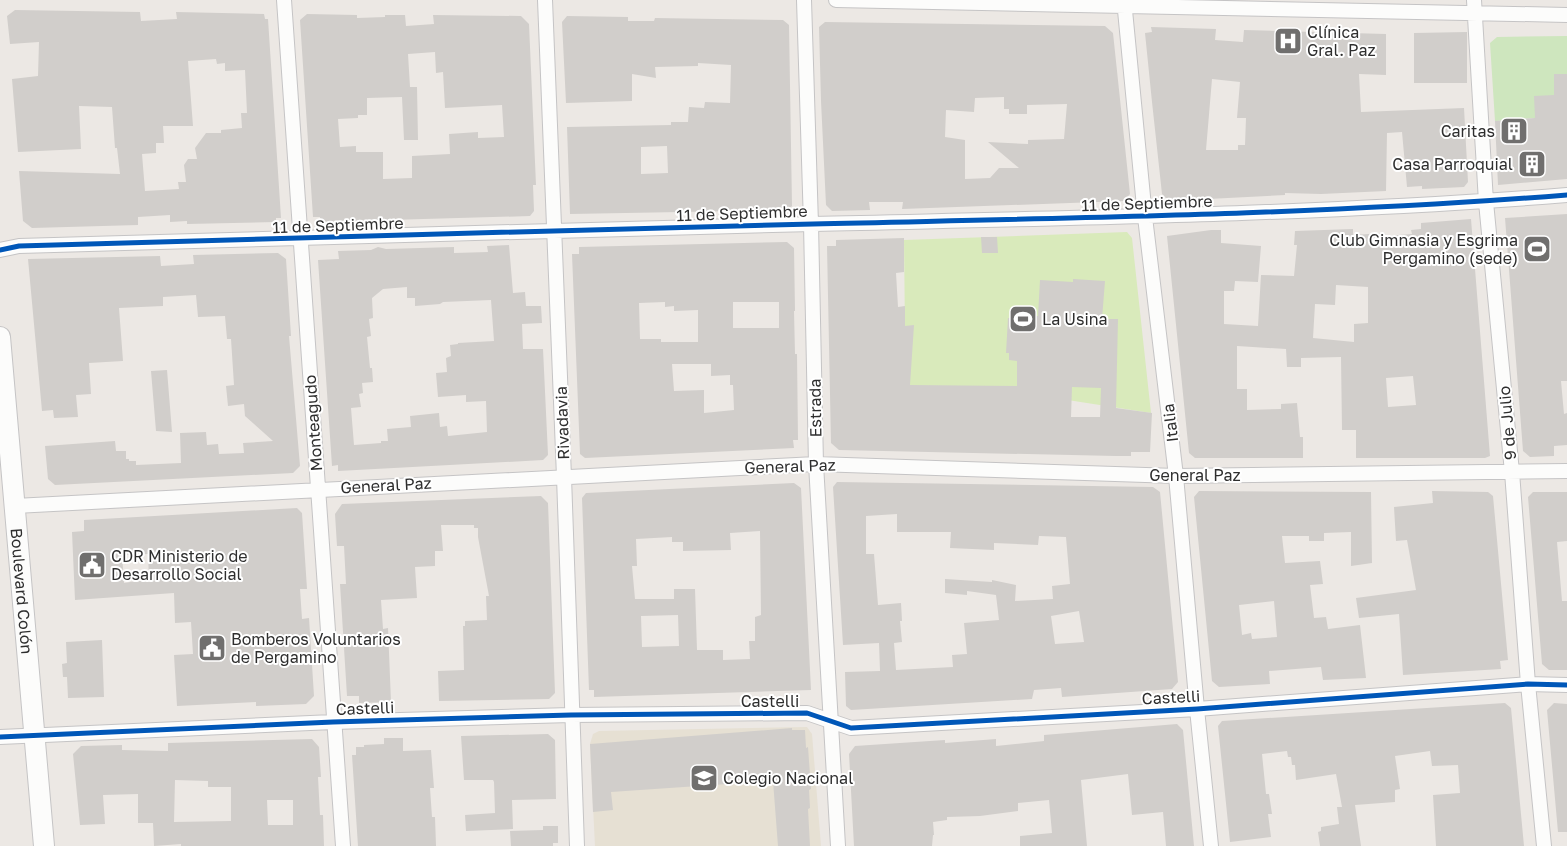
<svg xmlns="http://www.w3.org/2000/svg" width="1567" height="846" viewBox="0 0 1567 846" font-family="'Golos Text',sans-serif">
  <rect width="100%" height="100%" fill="#ece8e4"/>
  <path fill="#e6e0d3" d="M807 727 812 734 821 846H595L590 744 593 734 599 731Z"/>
  <path fill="#cee6be" d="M1567 36V74L1554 75V95L1535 118 1495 121 1490 43 1497 37Z"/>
  <path fill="#d9eabb" d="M1127 232 1132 238 1151 413 1042 396 895 385 905 334 904 240Z"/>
  <path fill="#d1cecb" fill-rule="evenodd" d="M15 10 140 12 141 21 177 19 176 12 264 14 265 19H268L281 218H276V222L187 224V221L170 222V215L138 217V225L32 228 23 221 19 171 120 174 117 148H115L112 107 79 106 81 149 18 152 12 79 38 76 39 42 10 44 7 16ZM216 59 217 64 225 63V71L245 70 247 113H241L242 128 221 130V133H206L195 148 197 159H188L184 165 186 182H178L179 189 145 191 142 154 156 153V143H164L163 126H193L188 61Z
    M307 14 357 15V18L385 17V15H405L406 26 434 24 433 15 521 16 529 24 536 185H533L534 211 530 216 320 222V217H313L300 20ZM435 52 436 73 443 72 445 108 502 105 504 137 478 138V132L449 134 450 154 412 156V178L383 179V152H356V146L340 147 338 119 358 118V115H367V98L402 97 404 140H418L417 87H410L408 54Z
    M567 16 628 17V21H654L655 18 783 20 789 25 792 206 788 210 570 214 567 127 671 125V122H688L689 107 704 108 705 102 730 103 731 65 698 63V66L655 67 656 78 632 74V101L566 103 562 22ZM667 146 668 173 641 174V147Z
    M825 22 1105 26 1113 33 1130 194 1124 201 902 209 903 202H869L870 210 832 211 826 205 821 101 819 27ZM1004 97V109H1009V114H1027V105L1067 104 1064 139 1028 140V144L988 142 1019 168H999L990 178 965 179V140L945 137 946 110 974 112 975 98Z
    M1151 27 1216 29 1215 40 1243 42 1244 30 1386 34V75L1359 74 1361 112 1464 108 1468 182 1464 187 1422 189V186L1407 187 1402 132 1387 133 1386 191 1321 194 1285 193V195L1169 201 1162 194 1152 102 1145 33 1152 32ZM1212 79 1240 82 1237 118H1246L1245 145H1238V150H1206Z
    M1467 32V83H1414V33Z
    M1554 74H1567V179L1498 185 1495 121 1535 118 1534 96 1554 95Z
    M1567 214V381H1561L1564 414 1567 413V445L1554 446V456L1530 457 1523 451 1505 218Z
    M1471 219 1490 456 1485 458H1356V430H1342L1341 357 1301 358V367H1287L1286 349 1237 346V389H1247V410L1281 409V404L1297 403 1300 437H1303V458H1195L1189 453 1167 236 1211 230H1221V243L1261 246 1258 282 1235 281 1234 291H1224V324L1258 326 1261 275 1294 276 1297 245H1294L1295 231 1353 229V235L1385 233V236L1412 234 1411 230 1421 229V223ZM1336 285 1368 287V323L1354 324V342L1313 338 1315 304 1335 305ZM1413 376 1416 405 1388 407 1386 378Z
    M981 237H997L998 253H982Z
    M904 238V272L896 273 898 307 905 306V326L914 325 910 385 1017 386V361L1009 360V353H1006L1008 318 1018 319 1019 315 1038 316 1040 280 1073 282V279L1105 281 1102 319H1118L1116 408 1152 413 1150 452H1131V456H1116L839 450 831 443 827 246H836V240ZM1072 387 1101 388 1100 417H1071Z
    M787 242 794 248 795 311H794L795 354H797L798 440H793L794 448 585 458 580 454 572 254H579V247ZM665 302V307L674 306V311L698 310V342H661V339H640L639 303ZM733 302H779V328H733ZM672 364H711V376L730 375V385H733L734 410 704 413V390L674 391Z
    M509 245 513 293 525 292 526 306H541L542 323 522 324 523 349H543L548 455 543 460 338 471V465L332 466 318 260 339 259 338 251 371 250 378 247 386 249 454 247V253L488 252 487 246ZM407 287V298H415V306L440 304 443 302 491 300 494 341 458 343V344L450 345 451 356 446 358 447 372 436 373 438 397 466 395V402L486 401 487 432 448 436 447 426 440 427 439 413 410 416 411 427 387 429 388 441H381V443L354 445 351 408 361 407 359 394 363 393 362 383 373 382 372 368H370L367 337 371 336 369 319 373 318 372 298 383 289Z
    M278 253 286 259 291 336H289L300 466 293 473 55 485 48 479 45 446 115 441 116 451H126V459H129V461H136V465L181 463 180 433 206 432 207 445 218 444 219 454 244 453 243 443 273 441 245 416 244 404 228 406 226 386 234 385 231 339H227L225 316 198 317 196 295 163 297V306L119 308 123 361 89 363 91 394 76 395 78 417 54 418 53 410 42 411 28 259 160 256 161 266 194 264 193 255Z
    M167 370 172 432 156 431 151 371Z
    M837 482 1153 487 1160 492 1178 682 1172 689 1062 697 1061 688 1034 690 1032 699 851 710 846 706 845 672 880 671 879 643 843 645 833 487ZM897 514V532H951L950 548 994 550V543L1038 545 1039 536 1066 537 1070 584 1052 586 1053 599 1015 601 1016 585 992 580V582L945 579V593L967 595V591L996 595 999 620 964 623 967 654 952 655 953 667 896 670 894 643 902 642 900 621H902L901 603 878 605 874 554H866V516ZM1079 611 1084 642 1055 644 1051 616Z
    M794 483 801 488 811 690 594 697V690H589L582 498 586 493ZM760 531 761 615 755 617V641H749L750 659 723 660V650H697L695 589H674V599H635L632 566H637L636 539 672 537V542H683V551L731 550 730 533ZM678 615 679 646 642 647 641 616Z
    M1199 491 1371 492 1372 563 1351 566V532L1324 533V541H1309V536H1282L1285 563 1320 561 1323 584 1310 585 1314 618 1326 617 1328 629 1360 625 1366 678 1323 680 1321 667 1269 671 1270 684 1219 687 1212 681 1194 497ZM1274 601 1277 637 1252 639 1251 633 1242 635 1239 605Z
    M1432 491 1488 492 1493 496 1508 660 1500 661 1501 669 1403 675 1399 614 1359 618 1356 598 1416 590 1407 540 1396 541 1394 507 1433 503Z
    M1533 492H1567V541L1557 542 1562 601H1567V670H1549L1542 664 1528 497Z
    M541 496 548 503 555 693 549 699 439 701 438 671 464 670 463 626H465V621L487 620 486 596H489L478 537V528H474V525H441L443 551H435V566L415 567 417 598 381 600 383 629 388 628 391 702 359 703V696H347L340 584H346L344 546H337L335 514 342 504Z
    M297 508 302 513 307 589H300L302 619 309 618 314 696 306 704 256 706V702L177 706 174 655 193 654 191 622 175 623 174 593 75 600 72 532 84 531V520ZM148 554 149 579 124 583 122 555Z
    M102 640 104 697 68 698 67 677H63L62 664 67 663 66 642Z
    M1505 703 1511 708 1524 846H1436L1433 795 1460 793 1458 765 1432 766 1430 751 1395 756 1400 789 1395 790V802L1355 805 1361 846H1320L1318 832 1321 831V827L1339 824 1337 807H1342L1336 774 1296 780 1295 765H1292L1291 757H1288L1287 751 1262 754 1266 794H1269L1272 814H1268L1271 837 1230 842 1218 726 1222 721Z
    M1554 703 1567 704V832H1558L1547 710Z
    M1177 724 1183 730 1194 846H1166L1163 812 1132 815 1128 774 1081 780 1087 846H1020V836L1052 833 1049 800 1018 803V811L980 816 947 817V820L933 822 934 835H933L932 846H854L849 754 855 746 945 740V743L996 739V746L1044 741V735Z
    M792 728V730H805L806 748 808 747 811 789 809 790 810 808 808 809 810 846H778L773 781 611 792 613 810 593 812 590 744Z
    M548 734 555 740 556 799 512 800 513 829 466 831 465 815 495 813 494 782 493 780H464L461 736Z
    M384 738H403V751L431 750 434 788H430L432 817H435L436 846H358L352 755H356V747H364V745L384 744Z
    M312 739 319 747 321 777H318L320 815H323L324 846H181V844L154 846 153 823H138V794L103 795 105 824 80 825 73 754 81 746 122 745V750L168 751V743ZM175 780 208 781V787H231V821L174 822ZM267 800H293V825H268Z
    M543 826H558V843H553V846H511L510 831 543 830Z"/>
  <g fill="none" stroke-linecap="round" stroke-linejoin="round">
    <defs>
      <path id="minor" d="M284 0 343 846
        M545 0 564 477 577 846
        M804 0 811 224 816 464 838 846
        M836 0 1567 15
        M1124 0 1145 217 1176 476 1197 709 1211 846
        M1474 0 1486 202 1512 472 1528 684 1544 846
        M0 250 19 246C284 239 548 230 813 224 1064 218 1316 215 1567 195
        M15 506 816 464 1176 476 1567 471
        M0 737 333 722 571 715 807 713 851 728 1197 709 1528 684 1567 685"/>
      <g id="secondary">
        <path id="s1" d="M0 337 44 846"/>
      </g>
    </defs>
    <use href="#minor" stroke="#c5c4c5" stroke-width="16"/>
    <use href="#secondary" stroke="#c5c4c5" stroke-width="22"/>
    <use href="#minor" stroke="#fcfcfb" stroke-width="14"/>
    <use href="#secondary" stroke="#fcfcfb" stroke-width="20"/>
    <defs>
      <path id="cycleway" d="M0 250 19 246C284 239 548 230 813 224 1064 218 1316 215 1567 195
        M0 737 333 722 571 715 807 713 851 728 1197 709 1528 684 1567 685"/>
    </defs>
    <use href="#cycleway" stroke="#fff" stroke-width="8"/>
    <use href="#cycleway" stroke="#0057b8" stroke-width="5"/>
  </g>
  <defs>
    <symbol id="hospital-square" viewBox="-11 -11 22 22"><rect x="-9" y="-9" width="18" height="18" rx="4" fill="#706f6e" stroke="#fff"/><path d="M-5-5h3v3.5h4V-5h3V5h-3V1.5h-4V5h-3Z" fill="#fff"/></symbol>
    <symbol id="building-square" viewBox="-11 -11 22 22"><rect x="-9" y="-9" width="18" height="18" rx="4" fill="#706f6e" stroke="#fff"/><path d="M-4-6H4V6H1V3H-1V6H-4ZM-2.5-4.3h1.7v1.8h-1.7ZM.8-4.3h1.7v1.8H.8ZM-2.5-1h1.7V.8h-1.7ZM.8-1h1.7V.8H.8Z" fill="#fff"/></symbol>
    <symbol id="stadium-square" viewBox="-11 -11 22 22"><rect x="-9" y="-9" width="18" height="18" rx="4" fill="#706f6e" stroke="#fff"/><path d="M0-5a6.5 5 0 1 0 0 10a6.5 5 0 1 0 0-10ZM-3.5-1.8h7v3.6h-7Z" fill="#fff"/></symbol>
    <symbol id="civic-square" viewBox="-11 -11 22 22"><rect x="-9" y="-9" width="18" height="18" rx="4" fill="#706f6e" stroke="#fff"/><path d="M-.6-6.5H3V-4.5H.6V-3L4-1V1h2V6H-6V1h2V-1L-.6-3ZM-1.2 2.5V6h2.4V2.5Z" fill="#fff"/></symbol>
    <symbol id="school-square" viewBox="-11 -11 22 22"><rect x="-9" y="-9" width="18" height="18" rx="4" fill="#706f6e" stroke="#fff"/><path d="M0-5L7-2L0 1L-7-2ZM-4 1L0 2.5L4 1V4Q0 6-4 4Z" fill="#fff"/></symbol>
  </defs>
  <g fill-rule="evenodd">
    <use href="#hospital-square" x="1272" y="25" width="32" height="32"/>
    <use href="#building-square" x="1498" y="115" width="32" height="32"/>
    <use href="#building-square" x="1516" y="148" width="32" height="32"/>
    <use href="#stadium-square" x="1521" y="233" width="32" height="32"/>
    <use href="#stadium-square" x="1007" y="303" width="32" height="32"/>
    <use href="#civic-square" x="76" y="549" width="32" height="32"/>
    <use href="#civic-square" x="196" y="632" width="32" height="32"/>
    <use href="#school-square" x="688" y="762" width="32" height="32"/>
  </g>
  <g text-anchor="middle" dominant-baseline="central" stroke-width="4" stroke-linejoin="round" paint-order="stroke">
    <g font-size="16" fill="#2e2e2e" stroke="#fff" text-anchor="start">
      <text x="1307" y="32">Clínica<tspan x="1307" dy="18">Gral. Paz</tspan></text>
      <text x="1495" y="131" text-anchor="end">Caritas</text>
      <text x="1513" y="164" text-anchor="end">Casa Parroquial</text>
      <text x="1518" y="240" text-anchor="end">Club Gimnasia y Esgrima<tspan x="1518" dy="18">Pergamino (sede)</tspan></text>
      <text x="1042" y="319">La Usina</text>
      <text x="111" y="556">CDR Ministerio de<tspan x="111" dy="18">Desarrollo Social</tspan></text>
      <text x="231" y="639">Bomberos Voluntarios<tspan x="231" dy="18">de Pergamino</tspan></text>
      <text x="723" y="778">Colegio Nacional</text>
    </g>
    <g font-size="16" fill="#2e2e2e" stroke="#fff">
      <text transform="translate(1147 203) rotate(-2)">11 de Septiembre</text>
      <text transform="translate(742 213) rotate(-2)">11 de Septiembre</text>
      <text transform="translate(338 225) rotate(-2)">11 de Septiembre</text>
      <text transform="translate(815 408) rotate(-91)">Estrada</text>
      <text transform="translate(313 423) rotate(-94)">Monteagudo</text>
      <text transform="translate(562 423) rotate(-92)">Rivadavia</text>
      <text transform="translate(1170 423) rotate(-97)">Italia</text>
      <text transform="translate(1507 423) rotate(-95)">9 de Julio</text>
      <text transform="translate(790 466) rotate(-2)">General Paz</text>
      <text x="1195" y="475">General Paz</text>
      <text transform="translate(386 485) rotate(-3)">General Paz</text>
      <text stroke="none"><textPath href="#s1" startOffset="255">Boulevard Colón</textPath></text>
      <text transform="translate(1171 697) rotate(-3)">Castelli</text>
      <text x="770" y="701">Castelli</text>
      <text transform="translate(365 708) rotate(-2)">Castelli</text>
    </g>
  </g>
</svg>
